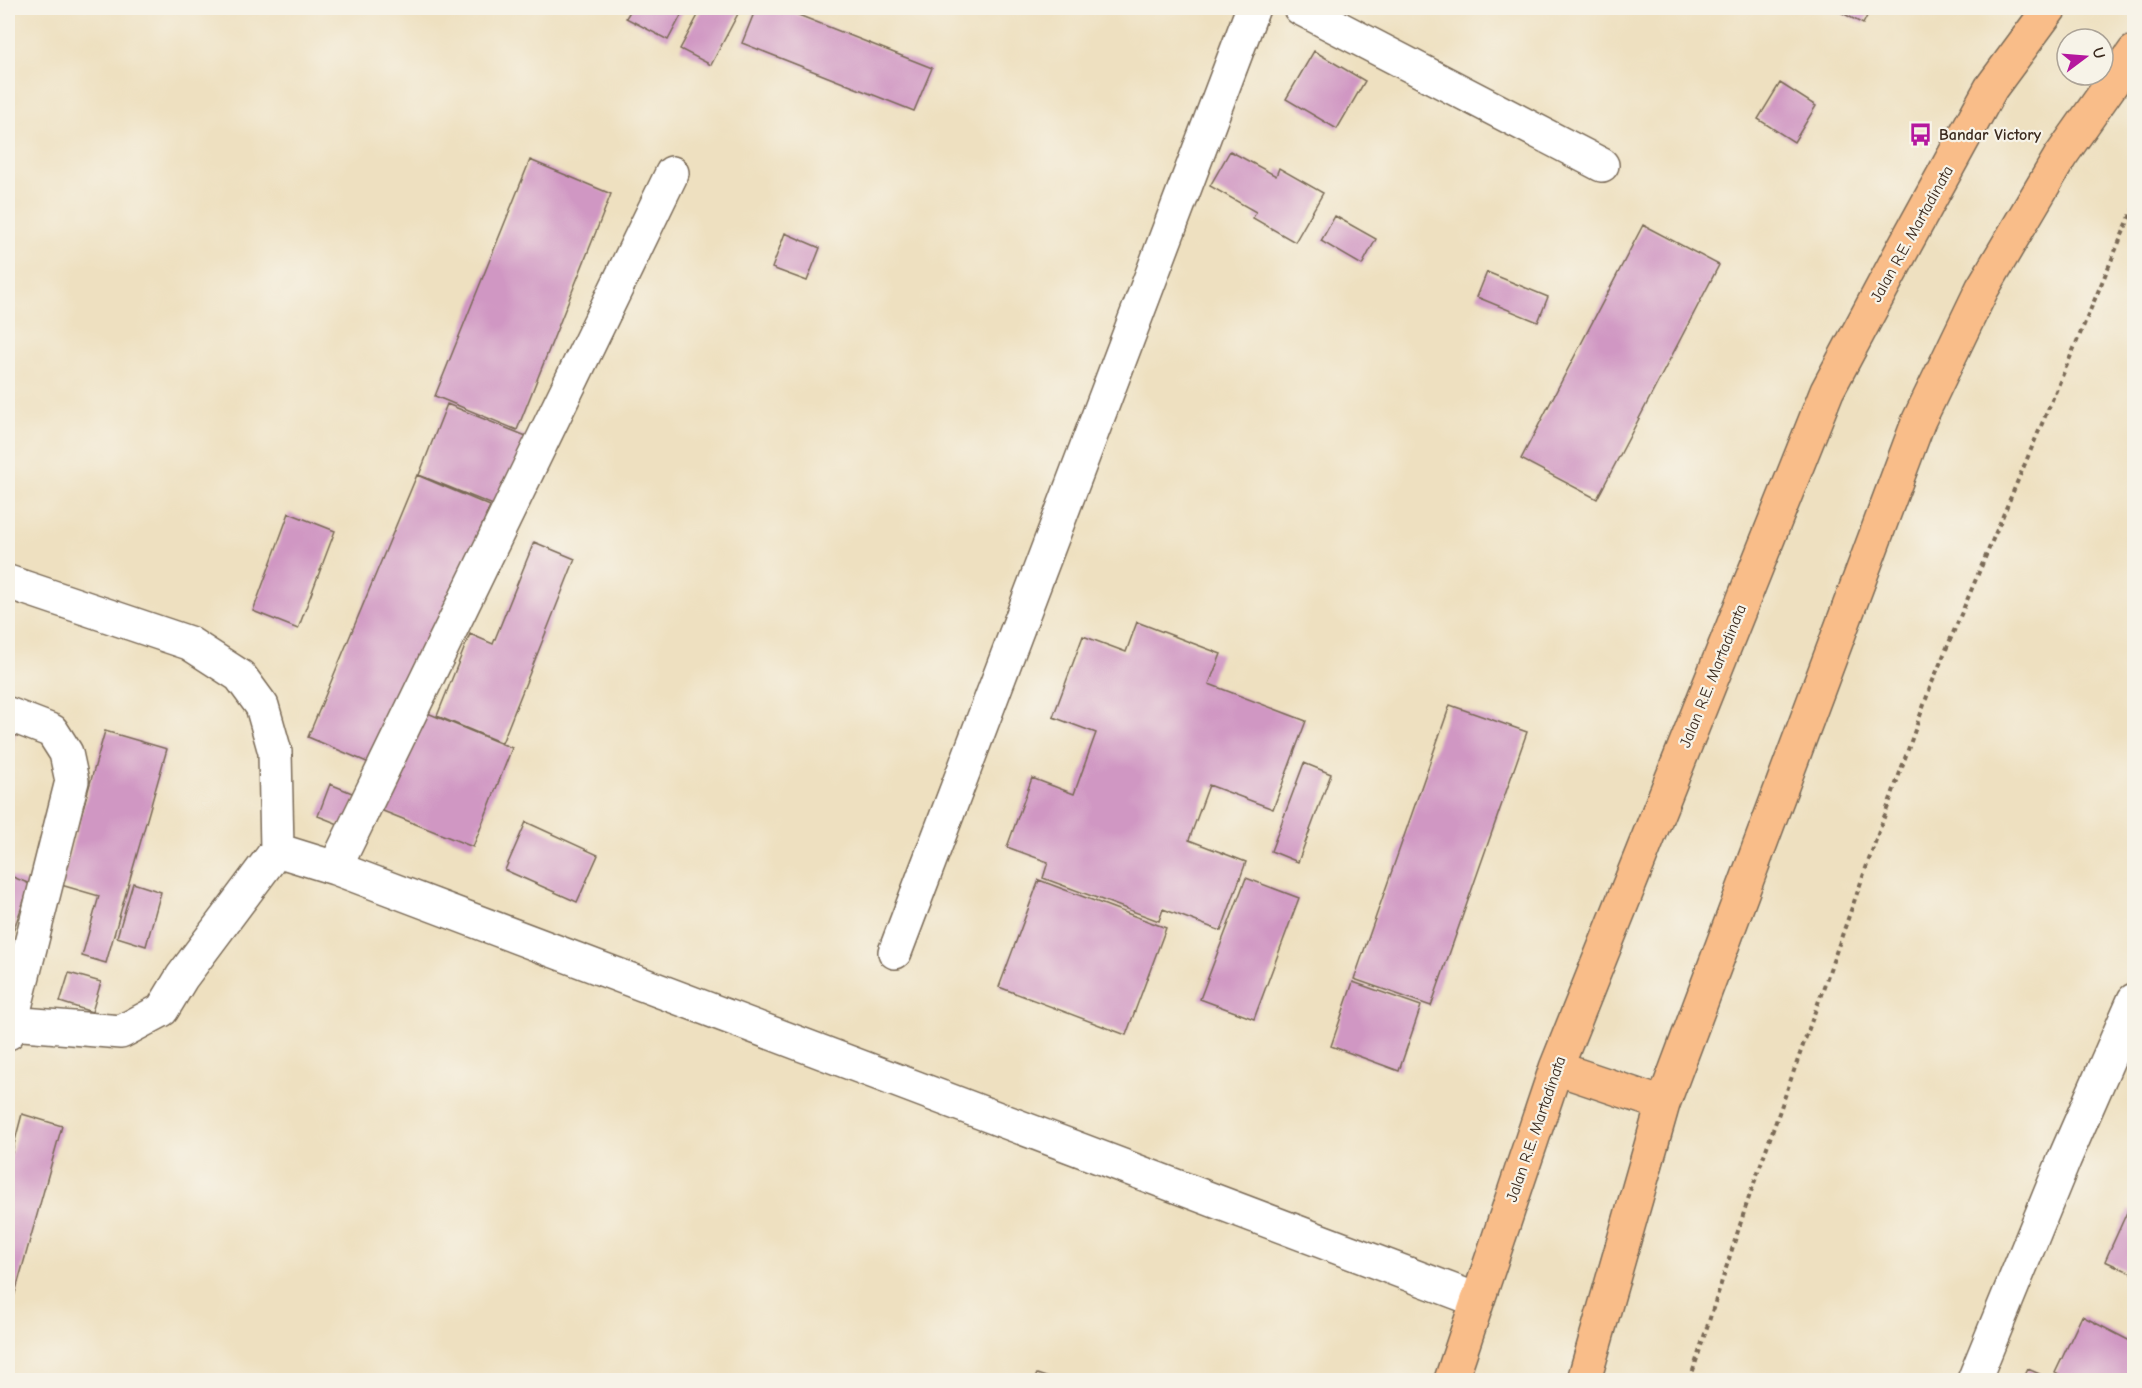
<svg xmlns="http://www.w3.org/2000/svg" width="2142" height="1388" viewBox="0 0 2142 1388" font-family="'Comic Neue',sans-serif">
  <rect width="100%" height="100%" fill="#f7f3e8"/>
  <filter id="ink" filterUnits="userSpaceOnUse"><feTurbulence type="fractalNoise" baseFrequency=".0167" numOctaves="2"/><feDisplacementMap in="SourceGraphic" scale="12" xChannelSelector="R" yChannelSelector="G"/><feConvolveMatrix kernelMatrix="1 2 1 2 8 2 1 2 1" color-interpolation-filters="sRGB"/></filter>
  <filter id="wash" filterUnits="userSpaceOnUse"><feTurbulence type="fractalNoise" baseFrequency=".008" numOctaves="4" result="noise"/><feDisplacementMap in="SourceGraphic" scale="24" xChannelSelector="R" yChannelSelector="G"/><feGaussianBlur stdDeviation="1.35" result="paint"/><feColorMatrix in="noise" values="0 0 0 0 0 0 0 0 0 0 0 0 0 0 0 0 0 1.4 0 .05"/><feComposite in="paint" operator="in"/></filter>
  <g filter="url(#wash)">
    <rect width="100%" height="100%" fill="#eee0c0"/>
    <g id="blocks">
      <path fill="#d097c3" d="M632 8H685L668 40 626 18Z
        M702 8H741L711 65 680 49Z
        M756 8H781L932 68 914 111 742 43Z
        M1833 8H1871L1863 24Z
        M1314 51 1365 81 1337 129 1286 99Z
        M1780 83 1816 106 1794 142 1758 119Z
        M1230 151 1276 176 1279 168 1323 193 1295 242 1253 218 1256 212 1210 186Z
        M530 160 611 194 517 430 435 396Z
        M1335 216 1376 239 1362 265 1321 241Z
        M1643 225 1719 265 1597 499 1521 459Z
        M785 233 820 248 807 281 772 268Z
        M1487 272 1548 297 1538 322 1477 297Z
        M447 404 531 438 503 509 419 475Z
        M417 475 490 506 381 768 308 737Z
        M289 513 335 531 298 629 253 611Z
        M534 542 575 559 502 743 437 716 470 634 493 644Z
        M1137 622 1221 654 1209 684 1306 721 1273 809 1209 785 1189 840 1246 862 1221 931 1163 909 1159 921 1043 878 1048 862 1007 847 1032 778 1074 794 1096 733 1053 717 1083 636 1126 652Z
        M1450 705 1527 732 1431 1006 1354 979Z
        M413 707 512 748 473 847 373 807Z
        M8 726 17 730 8 754Z
        M105 731 167 749 106 963 82 956 99 896 61 885Z
        M1304 763 1331 774 1298 862 1271 851Z
        M330 784 357 795 346 827 318 816Z
        M526 822 598 855 577 902 505 870Z
        M8 875 30 884 8 945Z
        M1246 878 1299 898 1254 1019 1200 999Z
        M1039 880 1166 928 1126 1035 999 987Z
        M133 883 161 892 146 946 117 937Z
        M69 973 101 982 92 1012 60 1002Z
        M1353 982 1421 1006 1399 1071 1331 1046Z
        M22 1114 62 1126 8 1318V1167Z
        M2128 1210 2134 1213V1274L2105 1261Z
        M2082 1316 2134 1343V1380H2069L2055 1373Z
        M2028 1369 2053 1380H2023Z
        M1037 1374 1055 1380H1034Z"/>
    </g>
  </g>
  <g filter="url(#ink)">
    <use href="#blocks" fill-opacity="0" stroke="#7a6a57" stroke-width="1.5"/>
    <g fill="none" stroke-linecap="round" stroke-linejoin="round">
      <defs>
        <path id="minor" d="M1300 8 1602 165
          M8 582 189 643 240 676 262 706 275 752 277 850
          M8 714 52 731 66 753 72 781 11 1023 8 1021
          M335 868 672 173
          M895 952 1253 8
          M8 1033 11 1023 121 1032 162 1010 182 977 277 850 335 868 1477 1300
          M1974 1380 2064 1160 2134 1000"/>
        <path id="highway" d="M1556 1068 1663 1104
          M1451 1380 1556 1068 1827 391 1906 243 1991 88 2050 8
          M1584 1380 1663 1104 1919 420 1982 289 2060 157 2134 52"/>
      </defs>
      <use href="#minor" stroke="#7a6a57" stroke-width="36"/>
      <use href="#highway" stroke="#7a6a57" stroke-width="36"/>
      <path stroke="#7a6a57" stroke-width="4" stroke-dasharray="4.5 4.5" stroke-linecap="butt" d="M1690 1380 1747 1203 1931 685 2134 207"/>
      <use href="#minor" stroke="#fff" stroke-width="33"/>
      <use href="#highway" stroke="#f9bd89" stroke-width="33"/>
    </g>
  </g>
  <defs>
    <symbol id="bus-bare" viewBox="-9 -9 18 18"><path d="M-5-6H5V4H4V6H2V4H-2V6H-4V4H-5ZM-3.5-4V0h7V-4ZM-3.5 1.2v1.5H-2V1.2ZM2 1.2v1.5H3.5V1.2Z" fill="#b5179e" stroke="#f7f3e8" stroke-width="2.5" paint-order="stroke"/></symbol>
  </defs>
  <g fill-rule="evenodd">
    <use href="#bus-bare" x="1904" y="118" width="33" height="33"/>
  </g>
  <g text-anchor="middle" dominant-baseline="central" stroke-width="4.5" stroke-linejoin="round" paint-order="stroke">
    <g font-size="16" font-weight="bold" fill="#3b2a1e" stroke="#f7f3e8" text-anchor="start">
      <text x="1939" y="135">Bandar Victory</text>
    </g>
    <g font-size="16" fill="#3b2a1e" stroke="#f7f3e8">
      <text transform="translate(1912 234) rotate(-61)">Jalan R.E. Martadinata</text>
      <text transform="translate(1713 676) rotate(-68)">Jalan R.E. Martadinata</text>
      <text transform="translate(1536 1129) rotate(-71)">Jalan R.E. Martadinata</text>
    </g>
  </g>
  <rect width="2142" height="1388" fill="none" stroke="#f7f3e8" stroke-width="30"/>
  <g transform="translate(2085 57) rotate(74)"><circle r="28" fill="#f7f3e8" stroke="#aca397" stroke-width="1.5"/>
  <path d="M0-4.5L10 22L0 15L-10 22Z" fill="#b5179e"/>
  <text y="-9" font-size="16" font-weight="bold" text-anchor="middle" fill="#3b2a1e">U</text>
  </g>
</svg>
